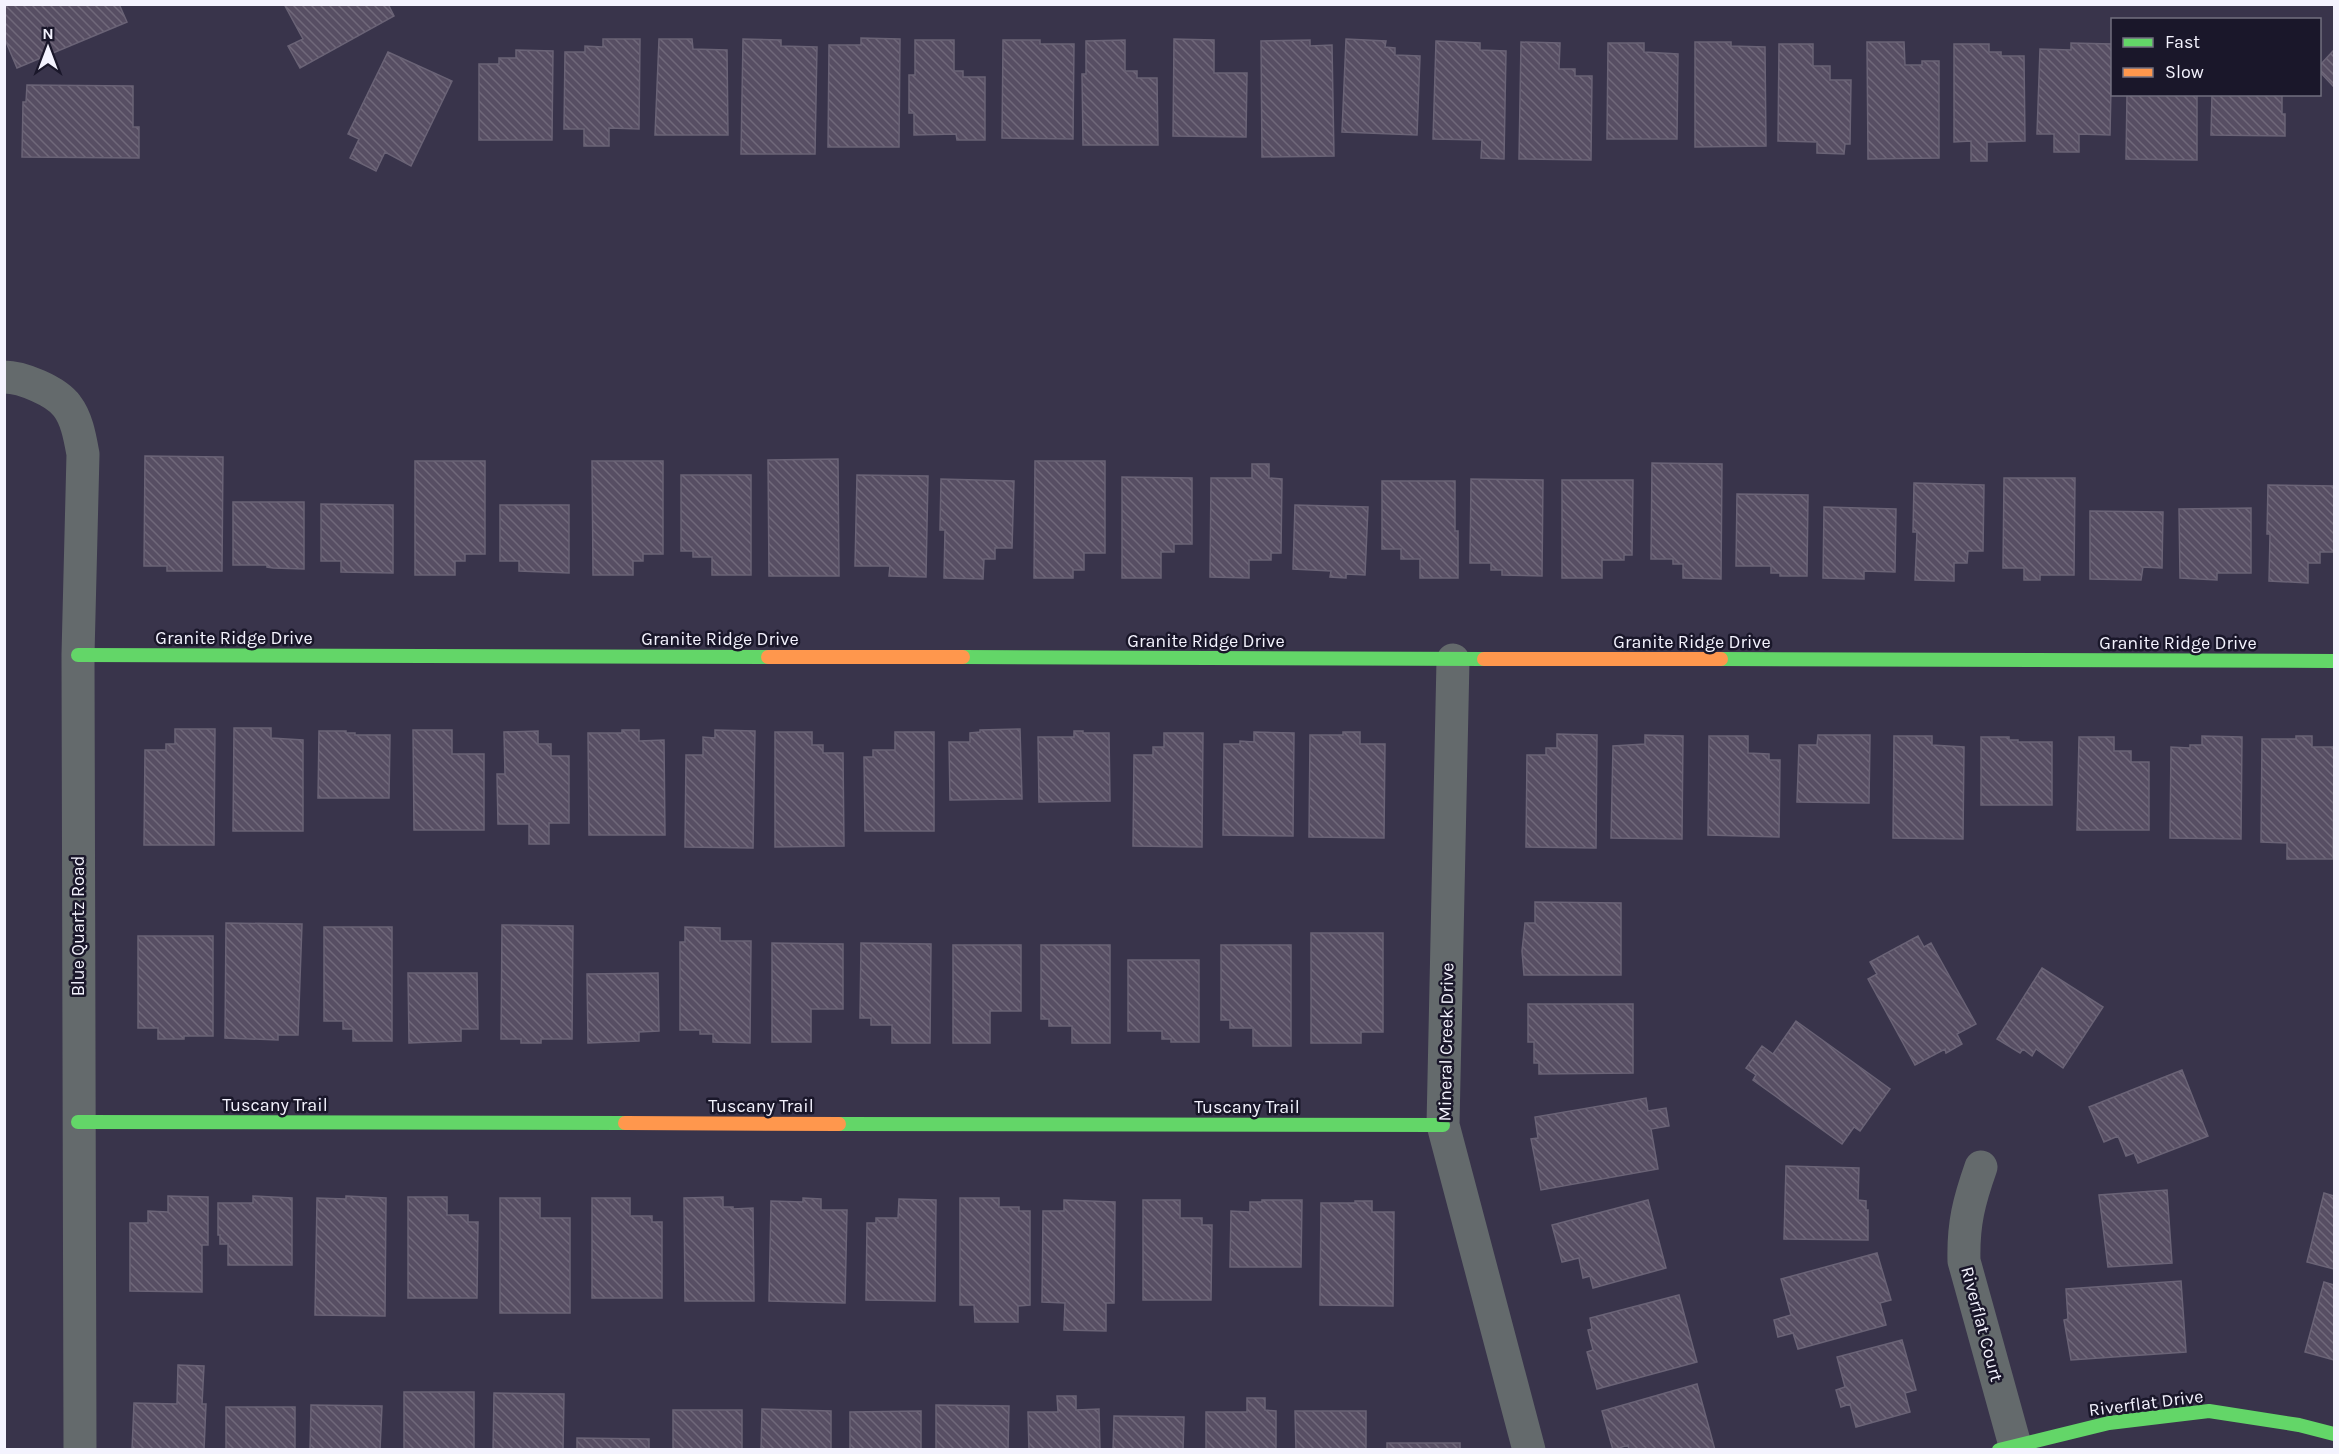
<svg xmlns="http://www.w3.org/2000/svg" width="2339" height="1454" viewBox="0 0 2339 1454" font-family="Karla,sans-serif">
  <defs>
    <pattern id="building-back-hatch" width="6" height="6" patternUnits="userSpaceOnUse" patternTransform="scale(1.5)"><rect width="6" height="6" fill="#574e63"/><path d="M-1 5l2 2M0 0l6 6M5-1l2 2" fill="none" stroke="#70687a"/></pattern>
  </defs>
  <rect width="100%" height="100%" fill="#39344b"/>
  <path fill="url(#building-back-hatch)" stroke="#6a6376" stroke-width="1.5" d="M4 4H119L127 22 17 68 4 37Z
    M284 4H388L394 16 300 68 288 46 303 39Z
    M861 38 900 39 899 147H828L829 45H861Z
    M603 39H640L639 129 609 128V146H584V129H564L565 52H585V46L603 47Z
    M659 39H692L693 49 727 50 728 135H655Z
    M743 39 781 40V46L817 47 815 154H741Z
    M1174 39 1214 40V73H1247L1246 137 1173 136Z
    M1346 39 1386 41 1385 47 1395 48V55L1420 56 1417 135 1342 132Z
    M915 40H954V71H963V77H985V140H957L956 134 914 135V113H909V75H915Z
    M1003 40H1040V44H1074L1073 139 1002 138Z
    M1125 40V71H1137V78H1157L1158 145H1083L1082 74H1086V41Z
    M1310 40V46L1332 45 1334 156 1262 157 1261 41Z
    M1436 41 1480 43V50L1506 51 1504 159 1481 158 1482 140 1433 139Z
    M1521 42 1560 43 1559 69H1575V76H1592L1591 160 1519 159Z
    M1695 42H1731V46L1765 47 1766 146 1695 147Z
    M1867 42H1904L1905 65H1922V61H1939V158L1868 159Z
    M1608 43H1644V52L1678 54 1677 139H1607Z
    M2071 43 2112 44 2110 135 2079 134V152H2054V134H2037L2040 49 2071 50Z
    M1779 44H1813V66H1830V80H1851L1850 144H1845L1844 154 1817 153V142L1778 141Z
    M1954 44H1989V52H2001V56H2024L2025 141 1987 142V161H1971V141L1954 142Z
    M516 50 553 51 552 140H479V64H499V58H516Z
    M2334 50V87L2320 72V65Z
    M388 52 452 81 411 166 385 152 376 171 350 158 359 139 348 134Z
    M27 85 133 86V127H139V158L22 157 23 102H26Z
    M2127 94H2197V160L2126 159Z
    M2212 94H2282V114H2285V136L2211 135Z
    M145 456 223 457 222 571H167V566H144Z
    M838 459 839 576H769L768 460Z
    M415 461H485V554H465V561H455V575H415Z
    M592 461H663V554H643V561H633V575H593Z
    M1035 461H1105V553H1084V570H1073V578H1034Z
    M1652 463 1722 464 1721 579 1683 578V564H1673V559H1651Z
    M1252 464H1269V478L1282 479 1281 553H1271V560H1249V578L1210 577 1211 478H1252Z
    M681 475H751V575H712V557H693V551H681Z
    M857 475 928 476 926 577 889 576 890 566H855Z
    M1122 477 1192 478V544H1174V552H1161V578H1122Z
    M2004 478H2075L2074 575H2040V580H2024V568H2003Z
    M941 479 1014 481 1012 548H995V559H984L983 579 944 578 945 530H940Z
    M1471 479 1543 480 1542 576 1502 575V570H1491V563H1470Z
    M1562 480H1633L1632 555H1624V560H1602V578H1562Z
    M1382 481H1455V531H1458V578H1420V559H1401V549H1382Z
    M1914 483 1984 485 1983 551H1968L1967 563H1954V581L1915 580 1917 532H1913Z
    M2268 485 2334 486V552H2320V563H2308V583L2269 581 2270 534H2267Z
    M1737 494 1808 495 1807 576H1780V573H1771V566H1736Z
    M233 502H304V569L273 568 267 567V565H233Z
    M321 504 393 505V573L341 572V561H321Z
    M500 505H569V573L519 571V561H500Z
    M1295 505 1368 507 1365 575 1346 574V578L1330 577 1331 571 1293 569Z
    M1824 507 1896 509 1895 572 1864 571V579L1823 578Z
    M2251 508V573H2217V580L2180 578 2179 509Z
    M2090 511 2163 512 2162 568 2143 567 2141 580 2090 579Z
    M234 728H271V738L303 740V831H233Z
    M175 729H215L214 845H144L145 750H166V744H175Z
    M1020 729 1022 799 950 800 949 742H970V733L980 732V730Z
    M413 730H452V754H484V830H414Z
    M622 730H639V741L664 740 665 835H589L588 733H622Z
    M715 730 755 731 753 848 685 847 686 755H703V737L715 738Z
    M319 731H346V733H355V735H390L389 798H318Z
    M538 731V744H551V756H569V823H549V844H529V824H498L497 774H505L504 732Z
    M1074 731H1083V733H1109L1110 801 1039 802 1038 737H1074Z
    M775 732H812V745H823V753H843L844 846 775 847Z
    M895 732H934V831H865L864 757H873V750H895Z
    M1254 732 1294 733 1293 836 1223 835 1224 744H1240V741L1254 742Z
    M1343 732H1360V744H1385L1384 838 1309 837 1310 735H1343Z
    M1164 733H1203L1202 847 1133 846 1134 755H1153V747H1164Z
    M1557 734 1597 735 1596 848 1526 847 1527 755H1546V748H1557Z
    M1645 735 1683 736 1682 839 1611 838 1613 746 1645 744Z
    M1818 735H1870L1869 803 1797 802 1799 745H1817Z
    M1709 736H1748V753L1769 754V760H1780L1779 837 1708 835Z
    M1894 736H1932V745L1964 747 1963 839 1893 838Z
    M2202 736 2242 737 2241 839 2170 838 2171 747 2190 748V745H2202Z
    M2296 736H2312V747H2334L2333 859H2287V843L2261 842 2262 739H2296Z
    M1981 737H2009V740H2018V742H2052V805H1981Z
    M2079 737H2114V751H2131V762H2149V830H2077Z
    M1535 902 1621 903V975H1524L1522 951 1525 923H1535Z
    M226 923 302 924 298 1035H278V1040L225 1038Z
    M502 925 573 926 572 1039H541V1043H521V1039H501Z
    M324 927H392V1041H353V1029H343V1021H324Z
    M685 927 720 928V941H751L750 1043 713 1042V1034H700V1030H680V942H685Z
    M1311 933H1383V1032H1361V1043H1311Z
    M138 936H213V1036H184V1039H158V1028H138Z
    M1918 936 1924 947 1931 943 1976 1024 1957 1034 1962 1044 1946 1053 1945 1049 1915 1065 1868 979 1877 974 1870 962Z
    M772 943 843 944V1009H811V1042H772Z
    M861 943 931 944 930 1043H892V1025H871V1018H860Z
    M953 945H1021V1011H990V1043H953Z
    M1041 945H1110V1043H1072V1026H1049V1019H1041Z
    M1221 945H1291V1046H1253V1028H1230V1020H1221Z
    M1128 960H1199V1042H1171V1039H1162V1031H1128Z
    M2042 968 2103 1007 2063 1068 2036 1049 2032 1056 2023 1049 2020 1053 1997 1039Z
    M408 973H477L478 1029H461V1041L409 1043Z
    M658 973 659 1031 639 1032V1041L588 1043 587 974Z
    M1528 1004H1633V1073L1539 1074V1063H1534V1042H1528Z
    M1796 1021 1890 1089 1860 1131 1854 1127 1842 1144 1753 1080 1756 1075 1746 1068 1762 1046 1773 1054Z
    M2182 1070 2208 1136 2138 1163 2134 1153 2126 1156 2118 1136 2104 1142 2089 1107Z
    M1646 1098 1648 1111 1666 1108 1669 1126 1651 1129 1658 1169 1541 1190 1531 1139 1538 1138 1535 1117Z
    M1786 1166 1859 1168 1858 1200 1866 1201V1210H1868V1240L1784 1239Z
    M2167 1190 2172 1263 2108 1267 2099 1195Z
    M2324 1193 2334 1196V1269L2307 1262Z
    M168 1196 208 1197V1245H202V1292L130 1291V1223H148V1211L168 1212Z
    M253 1196 292 1198V1265H228V1244H220V1235H218V1203H253Z
    M346 1196 386 1198 385 1316 315 1315 317 1198 346 1199Z
    M408 1197H447V1215H468V1222H478L477 1298H408Z
    M723 1197V1207H733V1209L753 1208 754 1301H685L684 1198Z
    M500 1198H540V1218H570V1313H500Z
    M592 1198H630V1216H652V1222H662V1298H592Z
    M803 1198 821 1199V1210H847L845 1303 769 1301 771 1201 803 1202Z
    M960 1198H999V1207H1019V1211H1030V1305L1018 1306V1322H975L974 1305H960Z
    M899 1199 936 1200 935 1301 866 1300 867 1223H876V1218H898Z
    M1064 1200 1115 1202 1114 1303H1106V1331L1064 1330 1065 1303 1042 1302 1043 1211H1064Z
    M1143 1200H1180V1218H1202V1225H1212L1211 1300H1143Z
    M1262 1200H1302L1301 1267H1230L1231 1211 1250 1212V1202H1262Z
    M1648 1200 1666 1268 1593 1288 1590 1276 1583 1278 1579 1258 1562 1262 1552 1225Z
    M1355 1201H1372V1212H1394L1393 1306 1320 1305 1321 1203H1355Z
    M1877 1253 1891 1300 1880 1303 1886 1325 1798 1349 1793 1333 1778 1337 1774 1320 1791 1315 1781 1279Z
    M2181 1281 2186 1352 2071 1360 2064 1320 2068 1319 2066 1289Z
    M2324 1282 2334 1285V1360L2305 1352Z
    M1679 1295 1697 1362 1597 1389 1587 1352 1593 1350 1588 1330 1592 1329 1590 1318Z
    M1902 1340 1916 1390 1905 1393 1910 1412 1856 1427 1850 1404 1841 1407 1836 1390 1845 1387 1837 1357Z
    M178 1365 204 1366 202 1404H206L204 1450H132L134 1403 177 1404Z
    M1697 1384 1715 1450H1629L1628 1445 1613 1450 1602 1411Z
    M404 1392H474V1450H404Z
    M494 1393 564 1394 563 1450H493Z
    M1057 1396H1076V1410L1099 1409 1100 1450H1029L1028 1412H1058Z
    M1247 1398H1265V1410L1276 1411V1450H1206V1412H1247Z
    M311 1405 382 1406 380 1450H310Z
    M936 1405 1009 1406 1008 1450H936Z
    M226 1407H295V1450H226Z
    M762 1409 831 1411V1450H761Z
    M673 1410H742V1450H673Z
    M921 1411V1450H850V1412Z
    M1295 1411H1366V1450H1296Z
    M1114 1416 1184 1417 1183 1450H1113Z
    M577 1438 649 1439V1450H577Z
    M1387 1443H1460V1450H1387Z"/>
  <g fill="none" stroke-linecap="round" stroke-linejoin="round">
    <path stroke="#646a6c" stroke-width="33" d="M4 377C22 377 56 391 67 406 77 419 80 438 83 454L78 655 80 1450
      M1453 660 1443 1125 1529 1450
      M1981 1167C1969 1201 1963 1224 1964 1261L2015 1445"/>
    <path stroke="#63d668" stroke-width="14" d="M78 655 768 657
      M963 657 1484 659
      M1721 659 2334 661
      M78 1122 625 1123
      M839 1124 1443 1125
      M1999 1450 2109 1423 2209 1411 2299 1425 2334 1434"/>
    <path stroke="#ff974d" stroke-width="14" d="M768 657H963
      M1484 659H1721
      M625 1123 839 1124"/>
  </g>
  <g text-anchor="middle" dominant-baseline="central" stroke-width="5" stroke-linejoin="round" paint-order="stroke">
    <g font-size="18" fill="#f4f3fe" stroke="#1a172a">
      <text x="234" y="638">Granite Ridge Drive</text>
      <text x="720" y="639">Granite Ridge Drive</text>
      <text x="1206" y="641">Granite Ridge Drive</text>
      <text x="1692" y="642">Granite Ridge Drive</text>
      <text x="2178" y="643">Granite Ridge Drive</text>
      <text transform="translate(78 926) rotate(-90)">Blue Quartz Road</text>
      <text transform="translate(1446 1042) rotate(-89)">Mineral Creek Drive</text>
      <text x="275" y="1105">Tuscany Trail</text>
      <text x="761" y="1106">Tuscany Trail</text>
      <text x="1247" y="1107">Tuscany Trail</text>
      <text transform="translate(1982 1324) rotate(75)">Riverflat Court</text>
      <text transform="translate(2146 1403) rotate(-7)">Riverflat Drive</text>
    </g>
  </g>
  <rect width="2339" height="1454" fill="none" stroke="#f4f3fe" stroke-width="12"/>
  <rect x="2111" y="18" width="210" height="78" fill="#1a172a" stroke="#716f7f" stroke-width="1.5"/>
  <rect x="2123" y="38" width="30" height="9" fill="#63d668" stroke="#716f7f" stroke-width="1.5"/>
  <text x="2165" y="48" font-size="18" fill="#f4f3fe">Fast</text>
  <rect x="2123" y="68" width="30" height="9" fill="#ff974d" stroke="#716f7f" stroke-width="1.5"/>
  <text x="2165" y="78" font-size="18" fill="#f4f3fe">Slow</text>
  <g transform="translate(48 48)" stroke="#1a172a" stroke-width="4.5" paint-order="stroke">
  <path d="M0-4.5L10 22L0 15L-10 22Z" fill="#f4f3fe"/>
  <text y="-9" font-size="16" font-weight="bold" text-anchor="middle" fill="#f4f3fe">N</text>
  </g>
</svg>
